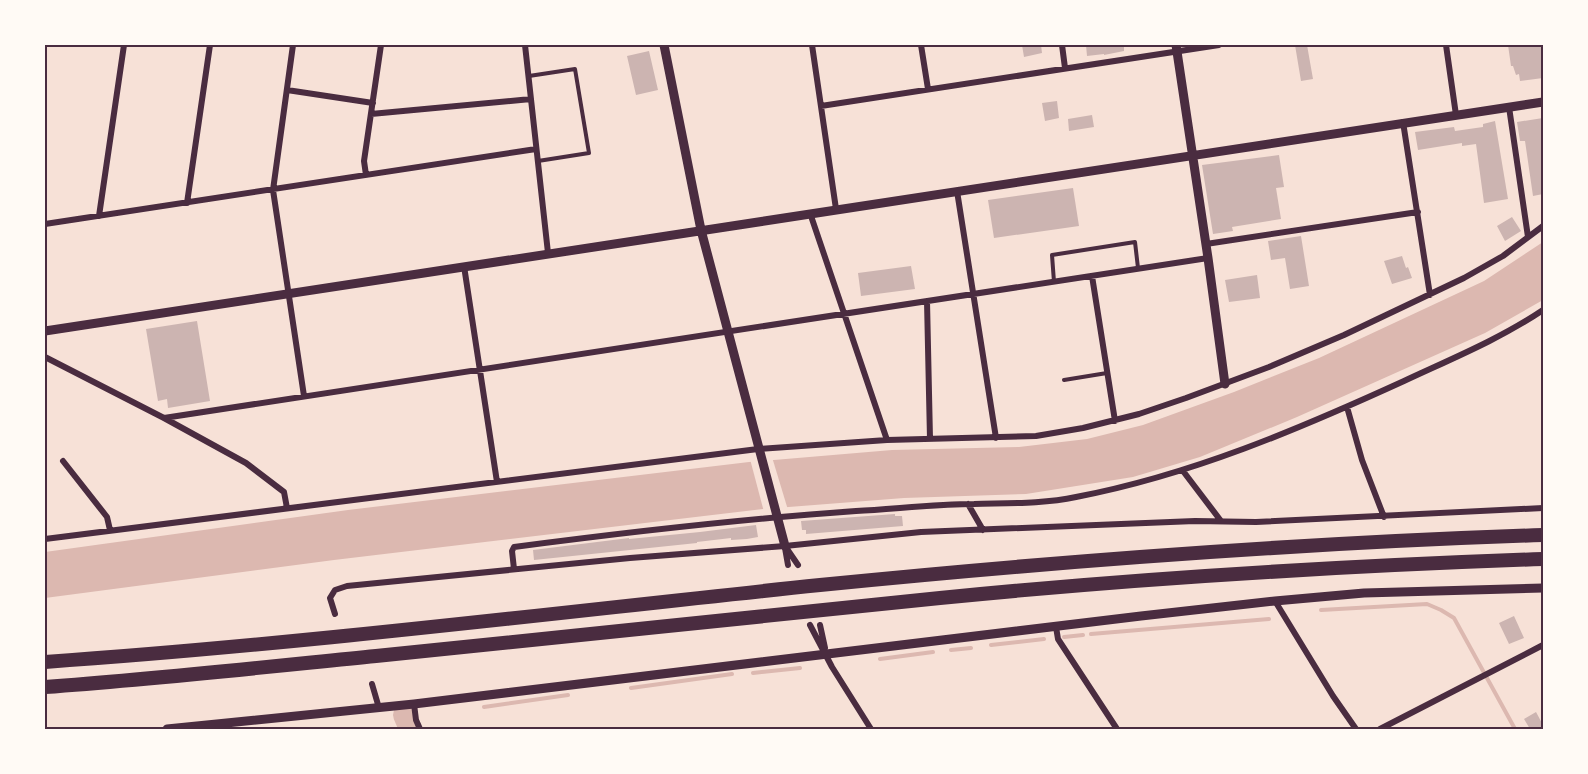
<svg xmlns="http://www.w3.org/2000/svg" width="1588" height="774" viewBox="0 0 1588 774" font-family="'Titillium Web',sans-serif">
  <rect width="100%" height="100%" fill="#f7e1d7"/>
  <path fill="#dcb8b0" d="M1543 242V300L1485 333 1297 417 1200 457 1133 477 1026 494 904 498 763 509 334 560 45 598V552L348 510 749 462 892 450 1019 447 1087 439 1143 425 1234 392 1319 358 1484 281Z"/>
  <path fill="#f7e1d7" d="M772 457 788 510 764 512 750 459Z"/>
  <g fill="none" stroke-linecap="round" stroke-linejoin="round">
    <path stroke="#dcb8b0" stroke-width="4" d="M1321 610 1427 604 1441 610 1454 618 1515 729
      M1091 634 1269 619
      M1064 637 1083 635
      M991 645 1044 639
      M951 650 971 648
      M880 659 933 652
      M753 673 800 668
      M631 688 732 674
      M484 707 568 695"/>
    <path stroke="#dcb8b0" stroke-width="22" d="M404 715 410 729"/>
  </g>
  <path fill="#ccb4b1" d="M1022 45H1041L1042 53 1024 57Z
    M1086 45H1124V51L1104 55V54L1087 56Z
    M1295 45H1307L1313 79 1301 81Z
    M1508 45H1543V78L1520 81 1519 74 1516 75 1513 66H1511Z
    M649 51 658 90 636 95 627 56Z
    M1057 101 1059 118 1045 121 1042 103Z
    M1092 115 1094 127 1069 131 1068 119Z
    M1543 118V194L1533 196 1525 141H1520L1517 122Z
    M1495 121 1508 199 1484 203 1476 144 1462 146V143L1418 150 1415 132 1454 127 1455 131 1483 127V124Z
    M1279 155 1284 187 1276 188 1281 219 1232 227 1233 231 1213 234 1202 165Z
    M1073 188 1079 226 994 238 988 200Z
    M1512 217 1521 231 1505 241 1497 226Z
    M1301 236 1309 286 1290 289 1285 258 1271 260 1268 241Z
    M1402 256 1406 268 1408 267 1412 278 1392 284 1384 261Z
    M911 266 915 289 861 296 858 273Z
    M1257 275 1260 298 1229 302 1225 280Z
    M197 321 210 401 168 408 167 399 158 401 146 329Z
    M895 514V516H902L903 526 806 534V530H802L801 521Z
    M756 525 758 537 747 539 731 540V538L697 542V543L534 560 533 550 629 538V539L700 532Z
    M1514 616 1524 638 1509 644 1499 623Z
    M1536 712 1543 725V729H1530L1524 719Z"/>
  <g fill="none" stroke-linecap="round" stroke-linejoin="round">
    <path stroke="#4a2c40" stroke-width="4" d="M529 76 575 69 589 153 538 161
      M1054 282 1052 255 1135 242 1138 268
      M1064 380 1107 373"/>
    <path stroke="#4a2c40" stroke-width="6" d="M293 45 273 190 304 396
      M525 45 548 253
      M812 45 836 209
      M921 45 928 89
      M1062 45 1065 68
      M1446 45 1456 115
      M287 90 373 103
      M821 106 1219 45
      M1509 107 1528 237
      M371 114 531 99
      M1403 122 1430 295
      M366 175 364 161 381 45
      M957 191 996 438
      M187 203 210 45
      M810 213 887 440
      M99 216 124 45
      M45 224 536 149
      M1206 244 1418 212
      M464 266 497 482
      M1092 276 1115 421
      M927 301 930 439
      M45 357 164 418 246 463 284 492 287 508
      M1347 407 1362 460 1384 517
      M164 418 1208 258
      M63 461 107 517 110 530
      M1183 471 1221 521
      M968 504 983 530
      M45 539 758 449 887 440 1036 436 1083 428 1139 414 1186 398 1269 367 1344 335 1464 278 1503 256 1543 226
      M785 546 798 565
      M785 548 788 565
      M514 569 512 551 514 547C628 532 742 519 856 511 895 509 935 504 974 504 1008 503 1043 504 1076 497 1191 475 1299 429 1404 381 1451 359 1500 339 1543 310
      M1275 601 1333 696 1356 729
      M335 614 330 598 335 590 347 586 630 558 785 546 921 532 1195 521 1256 522 1543 508
      M810 625 832 667 871 729
      M820 625 825 648
      M1056 627 1058 639 1117 729
      M372 684 379 708
      M414 704 416 720 420 729
      M1380 729 1543 645"/>
    <path stroke="#4a2c40" stroke-width="9" d="M664 45 701 230 785 546
      M1176 45 1208 258 1225 384
      M45 331 1543 102
      M167 729 414 704 1141 616 1275 601 1364 593 1543 588"/>
    <path stroke="#4a2c40" stroke-width="14" d="M45 662C304 644 562 612 820 585 1060 561 1301 543 1543 535
      M45 687C156 679 266 667 376 656 564 637 752 617 940 598 1140 578 1342 566 1543 559"/>
  </g>
  <rect width="1588" height="774" fill="none" stroke="#fffaf5" stroke-width="93"/>
  <rect x="46" y="46" width="1496" height="682" fill="none" stroke="#4a2c40" stroke-width="2"/>
</svg>
